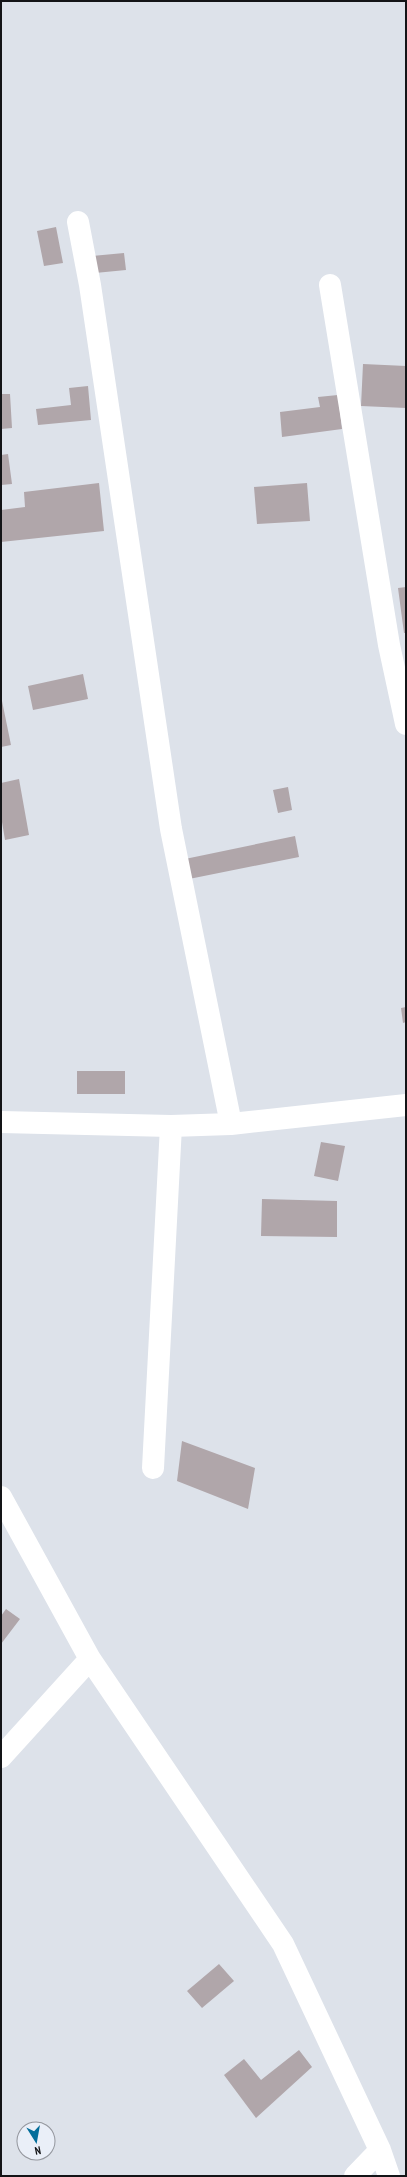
<svg xmlns="http://www.w3.org/2000/svg" width="407" height="2177" viewBox="0 0 407 2177" font-family="'PT Sans Narrow',sans-serif">
  <rect width="100%" height="100%" fill="#dde2ea"/>
  <path fill="#b0a6aa" d="M56 227 63 263 44 266 37 231Z
    M124 253 126 270 95 273 92 256Z
    M363 364 406 366V408L361 406Z
    M88 386 91 420 38 425 36 409 71 405 69 388Z
    M1 394H10L12 428 1 429Z
    M338 395 342 429 282 437 280 412 320 407 318 397Z
    M8 454 12 484 1 485V455Z
    M99 483 104 531 1 542V510L25 507 24 492Z
    M307 483 310 521 257 524 254 487Z
    M406 587V633H404L398 588Z
    M83 674 88 699 33 710 28 686Z
    M1 696 11 745 1 747Z
    M19 779 29 835 5 840 1 816V783Z
    M288 787 292 810 278 813 273 790Z
    M295 836 299 857 189 879 185 859Z
    M406 1007V1022L403 1023 401 1008Z
    M77 1071H125V1094H77Z
    M321 1142 345 1146 338 1181 314 1176Z
    M262 1199 337 1201V1237L261 1236Z
    M182 1441 255 1468 248 1509 177 1481Z
    M6 1609 20 1619 1 1644V1616Z
    M219 1964 234 1981 202 2008 187 1991Z
    M299 2050 312 2067 256 2118 224 2075 244 2059 261 2080Z"/>
  <g fill="none" stroke-linecap="round" stroke-linejoin="round">
    <path stroke="#fff" stroke-width="22" d="M78 222 90 285 171 829 231 1124
      M330 285 389 645 406 724
      M1 1122 171 1126 231 1124 406 1105
      M153 1468 171 1126
      M1 1497 90 1659 283 1944 380 2150 389 2176
      M1 1757 90 1659
      M355 2176 380 2150"/>
  </g>
  <rect width="407" height="2177" fill="none" stroke="#131417" stroke-width="4"/>
  <g transform="translate(36 2141) rotate(169)"><circle r="19" fill="#eaeff8" stroke="#94979e"/>
  <path d="M0-3L7 15L0 10L-7 15Z" fill="#026d9a"/>
  <text y="-6" font-size="11" font-weight="bold" text-anchor="middle" fill="#131417">N</text>
  </g>
</svg>
